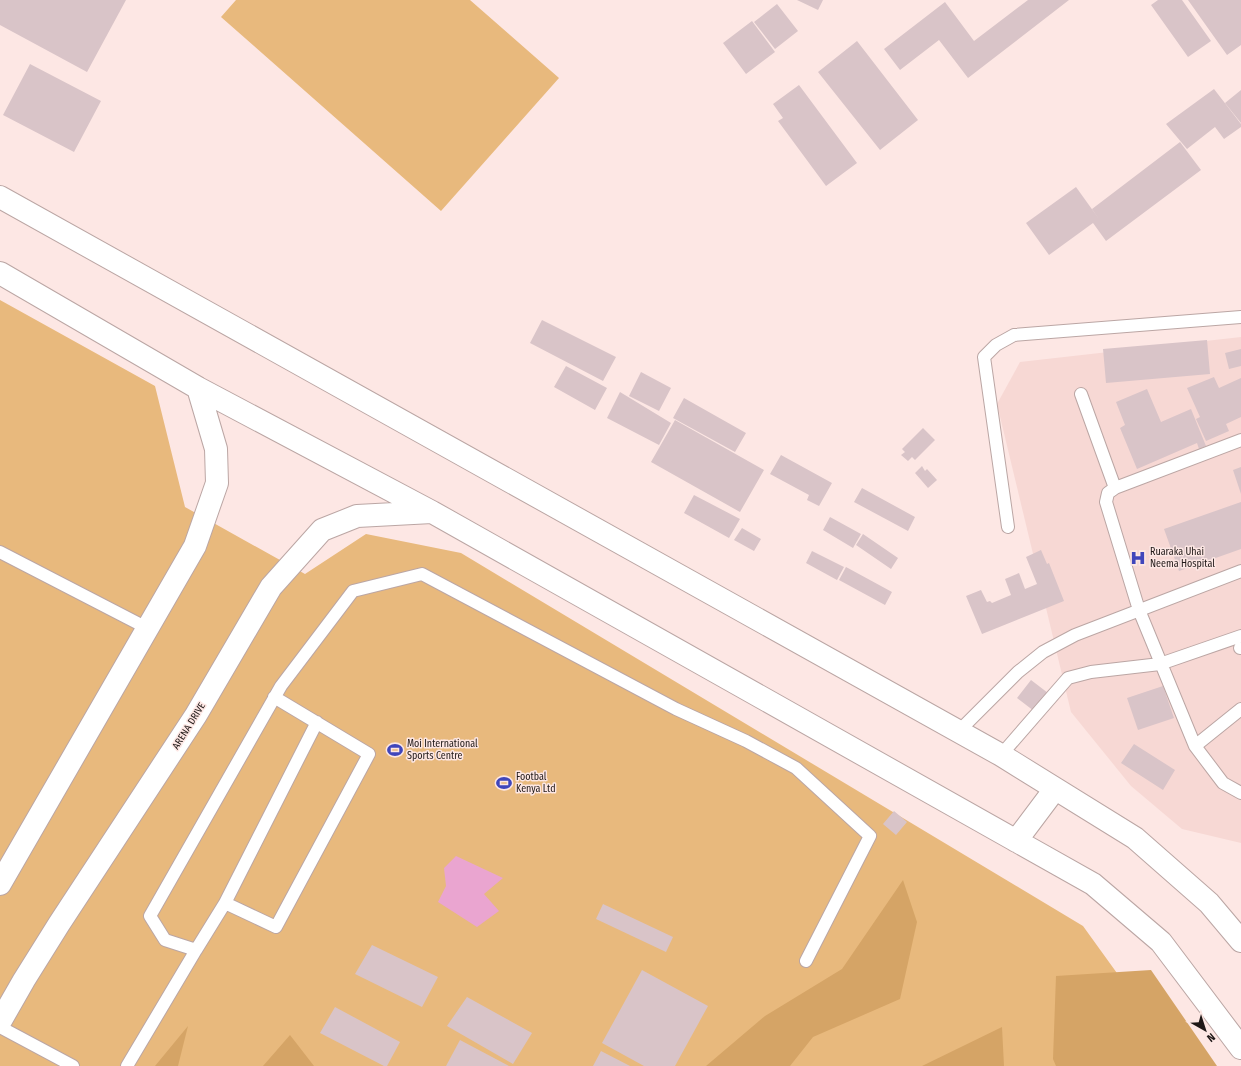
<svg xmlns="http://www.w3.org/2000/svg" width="1241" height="1066" viewBox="0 0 1241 1066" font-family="'Fira Sans Condensed',sans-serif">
  <rect width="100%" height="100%" fill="#fde7e4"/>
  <path fill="#f7d8d4" d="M1241 337V843L1182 829 1131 786 1071 712 997 404 1020 362Z"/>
  <path fill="#e8b97d" d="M236 0H470L559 78 441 211 221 17Z
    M0 300 155 386 185 507 305 574 366 534 461 553 1083 926 1184 1066H0Z"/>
  <path fill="#d5a466" d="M903 880 917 922 900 999 813 1037 790 1066H706L765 1016 842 969Z
    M1151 970 1217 1066H1056L1053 1059 1056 976Z
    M188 1026 178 1066H155Z
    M1002 1027 1004 1066H922Z
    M290 1035 314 1066H263Z"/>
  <path fill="#eaa5d0" d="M456 856 503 878 484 894 499 911 477 927 438 902 446 886 444 868Z"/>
  <path fill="#d9c4c8" d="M0 0H126L87 72 0 25Z
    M797 0H823L818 10Z
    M1028 0H1069L968 78 939 40 900 70 884 49 945 2 974 41Z
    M1158 0H1182L1211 41 1188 57 1151 5Z
    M1188 0H1241V45L1227 55Z
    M777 4 798 31 775 49 754 22Z
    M752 21 775 52 746 74 723 43Z
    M857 41 918 120 880 150 818 72Z
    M30 64 101 101 74 152 3 115Z
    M799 85 857 163 826 186 778 121 783 118 773 104Z
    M1214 89 1241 124V127L1224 139 1215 127 1187 149 1166 124Z
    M1241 90V123L1225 103Z
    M1180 142 1201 170 1106 241 1093 223 1049 255 1026 223 1076 187 1099 219 1092 209Z
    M542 320 616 357 603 381 530 343Z
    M1207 340 1210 374 1106 383 1103 349Z
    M1241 349V366L1229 369 1225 353Z
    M566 366 607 388 595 410 554 387Z
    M641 372 671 388 659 411 629 396Z
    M1214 377 1219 388 1241 378V417L1226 424 1229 431 1206 441 1196 419 1200 417 1187 388Z
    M1147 389 1161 422 1191 409 1206 446 1199 449 1197 443 1137 469 1120 428 1125 425 1116 402Z
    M620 392 671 423 659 445 607 418Z
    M684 398 746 433 735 452 673 418Z
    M675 420 764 470 740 512 651 462Z
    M923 428 935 440 915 460 912 457 908 461 901 455 905 452 902 449Z
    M781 455 832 483 819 506 807 500 809 495 770 474Z
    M922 466 925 471 927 469 937 480 928 488 915 473Z
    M1241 467V494L1233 470Z
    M862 488 915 517 908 531 854 502Z
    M694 495 740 519 729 538 684 513Z
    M1241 502V549L1179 571 1164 529Z
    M830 517 861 534 853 548 823 530Z
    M742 528 761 539 754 551 734 540Z
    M863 534 898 558 891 569 856 545Z
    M1041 550 1047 564 1049 563 1064 601 982 634 966 596 981 590 987 602 990 601 992 603 1011 595 1005 579 1019 573 1025 589 1037 584 1026 557Z
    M812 551 844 567 837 580 806 563Z
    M846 567 892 592 885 605 839 580Z
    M1031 680 1048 693 1034 711 1017 698Z
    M1163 686 1174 718 1138 730 1127 698Z
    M1134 744 1175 770 1163 790 1121 763Z
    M894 811 907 822 896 835 883 824Z
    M603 904 673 937 666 952 596 919Z
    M372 945 438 977 422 1007 355 974Z
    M642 970 708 1006 675 1066H644L602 1043Z
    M467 997 532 1033 513 1064 447 1026Z
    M335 1007 400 1042 387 1066H384L320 1033Z
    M460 1040 509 1066H446Z
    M601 1051 630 1066H593Z"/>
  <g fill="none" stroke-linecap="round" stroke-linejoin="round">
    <defs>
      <path id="service" d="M1081 394 1115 488
        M1241 440 1115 488 1108 493 1106 502 1139 610 1195 746 1223 783 1241 793
        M1008 527 984 357 996 345 1014 335 1241 317
        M0 552 147 628
        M1240 648 1241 647
        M274 697 369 754 276 927 225 903 317 722
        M958 732 1018 672 1043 652 1075 635 1241 571
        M1195 746 1241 709
        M1001 755 1068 678 1091 672 1160 664 1241 636
        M196 950 225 903
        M0 1027 73 1066
        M127 1066 196 950 165 940 150 916 281 686 353 591 422 574 676 709 746 741 796 768 870 836 806 961"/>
      <path id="minor" d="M0 197 1001 755 1135 838 1209 903 1241 941
        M0 273 198 388 432 512 1093 884 1161 942 1241 1048
        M1016 841 1055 789
        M0 884 195 546 217 483 216 449 198 388
        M0 1022 24 980 59 924 196 715 271 587 322 530 357 516 432 512"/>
    </defs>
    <use href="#service" stroke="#bba6a4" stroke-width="14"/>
    <use href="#minor" stroke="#bba6a4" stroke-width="24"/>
    <use href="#service" stroke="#fff" stroke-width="12"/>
    <use href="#minor" stroke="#fff" stroke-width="22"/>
  </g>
  <defs>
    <symbol id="hospital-bare" viewBox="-9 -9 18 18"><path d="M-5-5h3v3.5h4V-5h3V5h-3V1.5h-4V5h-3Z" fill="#4046bb" stroke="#fde7e4" stroke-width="2.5" paint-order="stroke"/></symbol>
    <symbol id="stadium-bare" viewBox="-9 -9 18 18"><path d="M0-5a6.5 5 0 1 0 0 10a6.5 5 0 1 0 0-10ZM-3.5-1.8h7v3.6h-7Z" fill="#4046bb" stroke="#fde7e4" stroke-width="2.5" paint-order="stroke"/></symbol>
  </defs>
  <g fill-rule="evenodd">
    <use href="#hospital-bare" x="1127" y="547" width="22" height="22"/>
    <use href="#stadium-bare" x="384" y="739" width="22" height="22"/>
    <use href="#stadium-bare" x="493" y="772" width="22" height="22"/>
  </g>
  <g text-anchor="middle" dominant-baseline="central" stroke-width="3" stroke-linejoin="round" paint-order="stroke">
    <g font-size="10" fill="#1f1817" stroke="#fde7e4" text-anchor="start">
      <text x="1150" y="552">Ruaraka Uhai<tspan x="1150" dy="12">Neema Hospital</tspan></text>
      <text x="407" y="744">Moi International<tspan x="407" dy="12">Sports Centre</tspan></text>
      <text x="516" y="777">Footbal<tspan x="516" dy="12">Kenya Ltd</tspan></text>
    </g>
    <g font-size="10" fill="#1f1817" stroke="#fde7e4">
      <text transform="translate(189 726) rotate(-58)">ARENA DRIVE</text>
    </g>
  </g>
  <g transform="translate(1205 1030) rotate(141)" stroke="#fde7e4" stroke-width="3" paint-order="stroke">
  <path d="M0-3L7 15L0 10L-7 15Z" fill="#1f1817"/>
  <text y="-6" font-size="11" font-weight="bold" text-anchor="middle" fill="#1f1817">N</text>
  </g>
</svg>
